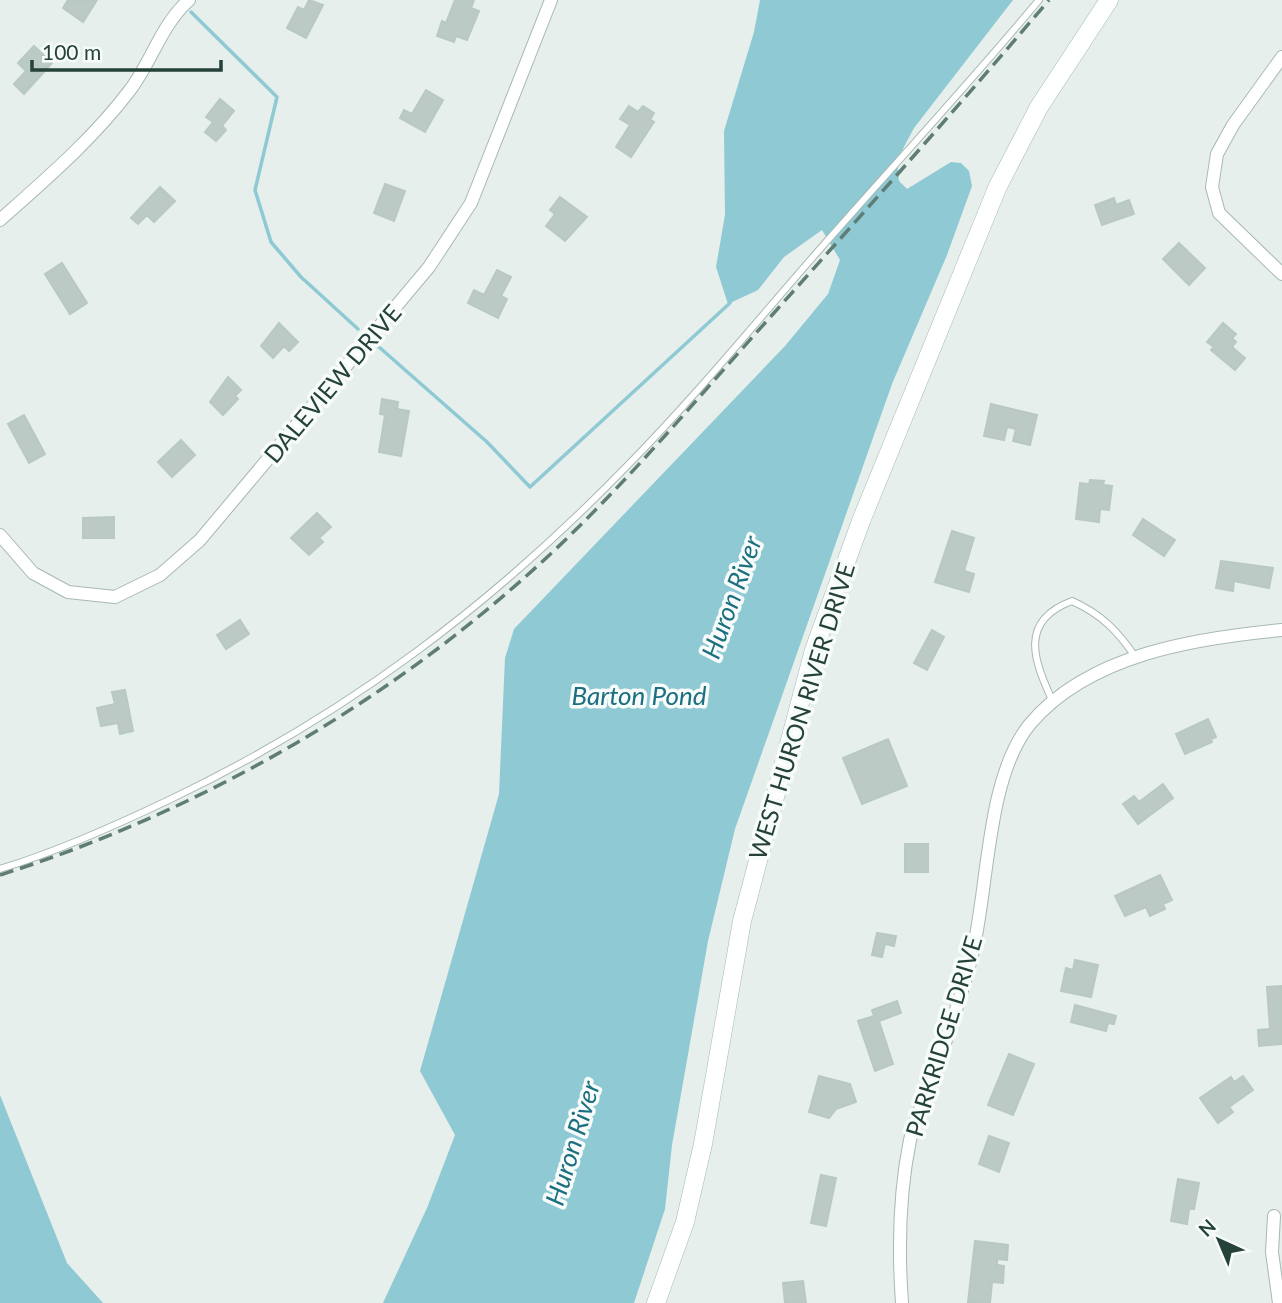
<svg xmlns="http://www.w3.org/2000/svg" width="1282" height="1303" viewBox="0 0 1282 1303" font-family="Lato,sans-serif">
  <rect width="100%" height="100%" fill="#e6efeb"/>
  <path fill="#8ec9d4" d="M760 0H1013L914 128 897 160 899 181 907 189 951 162 961 163 969 171 972 186 947 255 892 384 735 829 708 941 672 1145 665 1209 634 1303H383L427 1208 455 1135 420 1071 499 794 505 658 514 629 785 346 828 294 840 260 822 230 784 257 758 290 728 304 716 267 725 215 724 131 754 32Z
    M0 1095 67 1263 103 1303H0Z"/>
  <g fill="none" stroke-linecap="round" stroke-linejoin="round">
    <path stroke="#8ec9d4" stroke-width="3.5" d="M191 12 277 97 255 190 271 242 301 277 358 329
      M379 347 487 442 530 487 730 303"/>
  </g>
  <path fill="#bbcac4" stroke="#b8c9c2" stroke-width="2" d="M68 0 73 1 97 0 83 22 63 8Z
    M309 0 323 5 306 38 287 28 298 7 304 10Z
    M455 0H474L471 8 479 11 467 40 456 36 454 42 437 36 442 21 446 23Z
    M34 46 52 63 24 94 14 84 26 71 18 63Z
    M426 90 443 100 425 132 400 118 404 110 412 114Z
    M220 99 234 111 222 126 226 130 216 141 205 132 213 122 206 117Z
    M629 106 638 112 643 106 654 113 650 120 654 122 631 157 616 147 630 125 620 119Z
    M385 184 405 191 394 221 374 213Z
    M160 187 175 201 154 222 147 215 138 224 131 218Z
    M560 197 587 217 565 241 546 226 555 214 550 210Z
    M1114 198 1116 205 1129 200 1134 214 1102 225 1095 205Z
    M1179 243 1205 268 1189 285 1163 259Z
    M62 263 87 303 70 314 45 274Z
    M497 270 511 277 501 296 507 299 498 318 468 303 474 290 484 295Z
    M279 323 298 342 289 351 284 346 273 358 261 346Z
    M1223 323 1236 334 1232 338 1236 342 1232 347 1245 358 1235 370 1211 350 1214 347 1207 342Z
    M228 377 241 390 235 396 238 399 223 415 210 402Z
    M382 399 398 402 397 409 409 411 401 456 379 452 385 415 380 414Z
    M991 404 1037 415 1030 445 1013 441 1016 429 1007 427 1004 440 984 436Z
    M24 415 45 454 29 463 8 424Z
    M181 440 195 455 172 477 158 462Z
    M1090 480 1104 481 1103 485 1112 486 1109 510 1100 509 1099 522 1076 519 1080 483 1089 484Z
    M317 513 331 527 319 538 323 542 309 555 291 538Z
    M114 517V538H83V518Z
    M1143 519 1175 540 1164 556 1133 535Z
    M952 531 974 538 964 571 974 574 969 592 935 582Z
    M1221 561 1273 568 1269 588 1234 581 1233 591 1216 588Z
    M240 620 249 634 226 649 217 635Z
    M932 630 944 637 927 670 914 663Z
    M125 690 133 731 120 734 118 723 101 726 97 708 115 704 112 692Z
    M1208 719 1216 737 1211 739 1212 742 1185 754 1176 734Z
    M888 739 907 786 862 804 843 758Z
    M1163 784 1173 798 1138 824 1123 804 1134 796 1139 802Z
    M905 844H928V872H905Z
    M1160 875 1172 900 1163 904 1165 909 1150 916 1146 907 1125 916 1115 896Z
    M877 933 896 936 894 946 885 944 882 957 872 955Z
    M1075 960 1098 965 1091 997 1061 991 1066 968 1073 970Z
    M1282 986 1281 1044 1259 1046 1258 1030 1270 1029 1267 987Z
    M897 1001 901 1013 879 1021 893 1064 875 1071 858 1021 874 1016 872 1010Z
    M1075 1005 1116 1016 1114 1024 1108 1023 1106 1031 1071 1022Z
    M1009 1054 1034 1064 1013 1115 988 1105Z
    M819 1076 850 1084 856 1102 836 1109 829 1118 809 1112Z
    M1243 1076 1253 1090 1229 1107 1233 1112 1218 1123 1200 1098 1231 1077 1234 1082Z
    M989 1136 1009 1143 999 1172 979 1164Z
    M821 1175 836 1178 826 1226 811 1223Z
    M1178 1179 1199 1183 1194 1209H1189L1187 1224 1171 1221Z
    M975 1241 1008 1245 1007 1260 997 1259V1265L1004 1266 1003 1283 992 1282 990 1303 968 1302Z
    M803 1281 806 1303H785L783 1283Z"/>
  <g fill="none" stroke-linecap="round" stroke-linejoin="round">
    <defs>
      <path id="lane" d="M1053 702C1034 661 1018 621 1072 601 1101 614 1118 631 1136 658
        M0 869C59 851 117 825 173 798 348 714 492 605 627 466 695 397 756 322 820 249 893 166 968 85 1039 0"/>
      <path id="street" d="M1282 57 1233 125 1217 154 1212 187 1219 213 1282 274
        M0 220C46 179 93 139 130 90 152 61 161 25 189 0
        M0 535 33 573 68 592 115 597 160 575 200 540 429 267 471 203 551 0
        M1274 1216 1272 1252 1279 1303
        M902 1303C898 1248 899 1194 910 1140 915 1118 926 1096 934 1075 947 1037 961 998 971 959 989 891 985 779 1030 724 1089 654 1197 638 1282 630"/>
      <path id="secondary" d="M656 1303 685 1222 703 1144 742 921 814 650 861 521 998 186 1039 107 1109 0"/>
    </defs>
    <use href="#lane" stroke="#a8b8b2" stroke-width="8"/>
    <use href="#street" stroke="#a8b8b2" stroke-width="14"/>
    <use href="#secondary" stroke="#a4bbb3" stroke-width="19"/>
    <use href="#lane" stroke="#fff" stroke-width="6"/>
    <use href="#street" stroke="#fff" stroke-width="12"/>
    <use href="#secondary" stroke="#fff" stroke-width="18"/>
    <path stroke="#5f7d75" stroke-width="3.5" stroke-dasharray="14 7" stroke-linecap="butt" d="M0 875C192 814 373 712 524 578 614 499 693 403 773 314 866 210 959 106 1049 0"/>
  </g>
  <g text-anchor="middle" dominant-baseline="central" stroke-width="7" stroke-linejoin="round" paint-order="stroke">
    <g font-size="24" fill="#24423a" stroke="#f7fbf9">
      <text transform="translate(332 383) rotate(-50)">DALEVIEW DRIVE</text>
      <text transform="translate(801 711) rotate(-73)">WEST HURON RIVER DRIVE</text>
      <text transform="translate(943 1036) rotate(-73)">PARKRIDGE DRIVE</text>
    </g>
    <g font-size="26" font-style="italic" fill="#1c6f80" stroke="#f7fbf9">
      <text transform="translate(731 597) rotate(-70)">Huron River</text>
      <text x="639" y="695">Barton Pond</text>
      <text transform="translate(572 1143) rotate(-73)">Huron River</text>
    </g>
  </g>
  <g transform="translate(1219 1240) rotate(316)" stroke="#f7fbf9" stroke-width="5" paint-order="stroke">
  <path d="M0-5L12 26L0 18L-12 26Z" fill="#24423a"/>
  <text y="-10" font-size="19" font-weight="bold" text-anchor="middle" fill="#24423a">N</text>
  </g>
  <path d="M32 60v10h189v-10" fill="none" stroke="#24423a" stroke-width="3.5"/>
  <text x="42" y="60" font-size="21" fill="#24423a" stroke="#f7fbf9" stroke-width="5" paint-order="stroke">100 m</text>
</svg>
